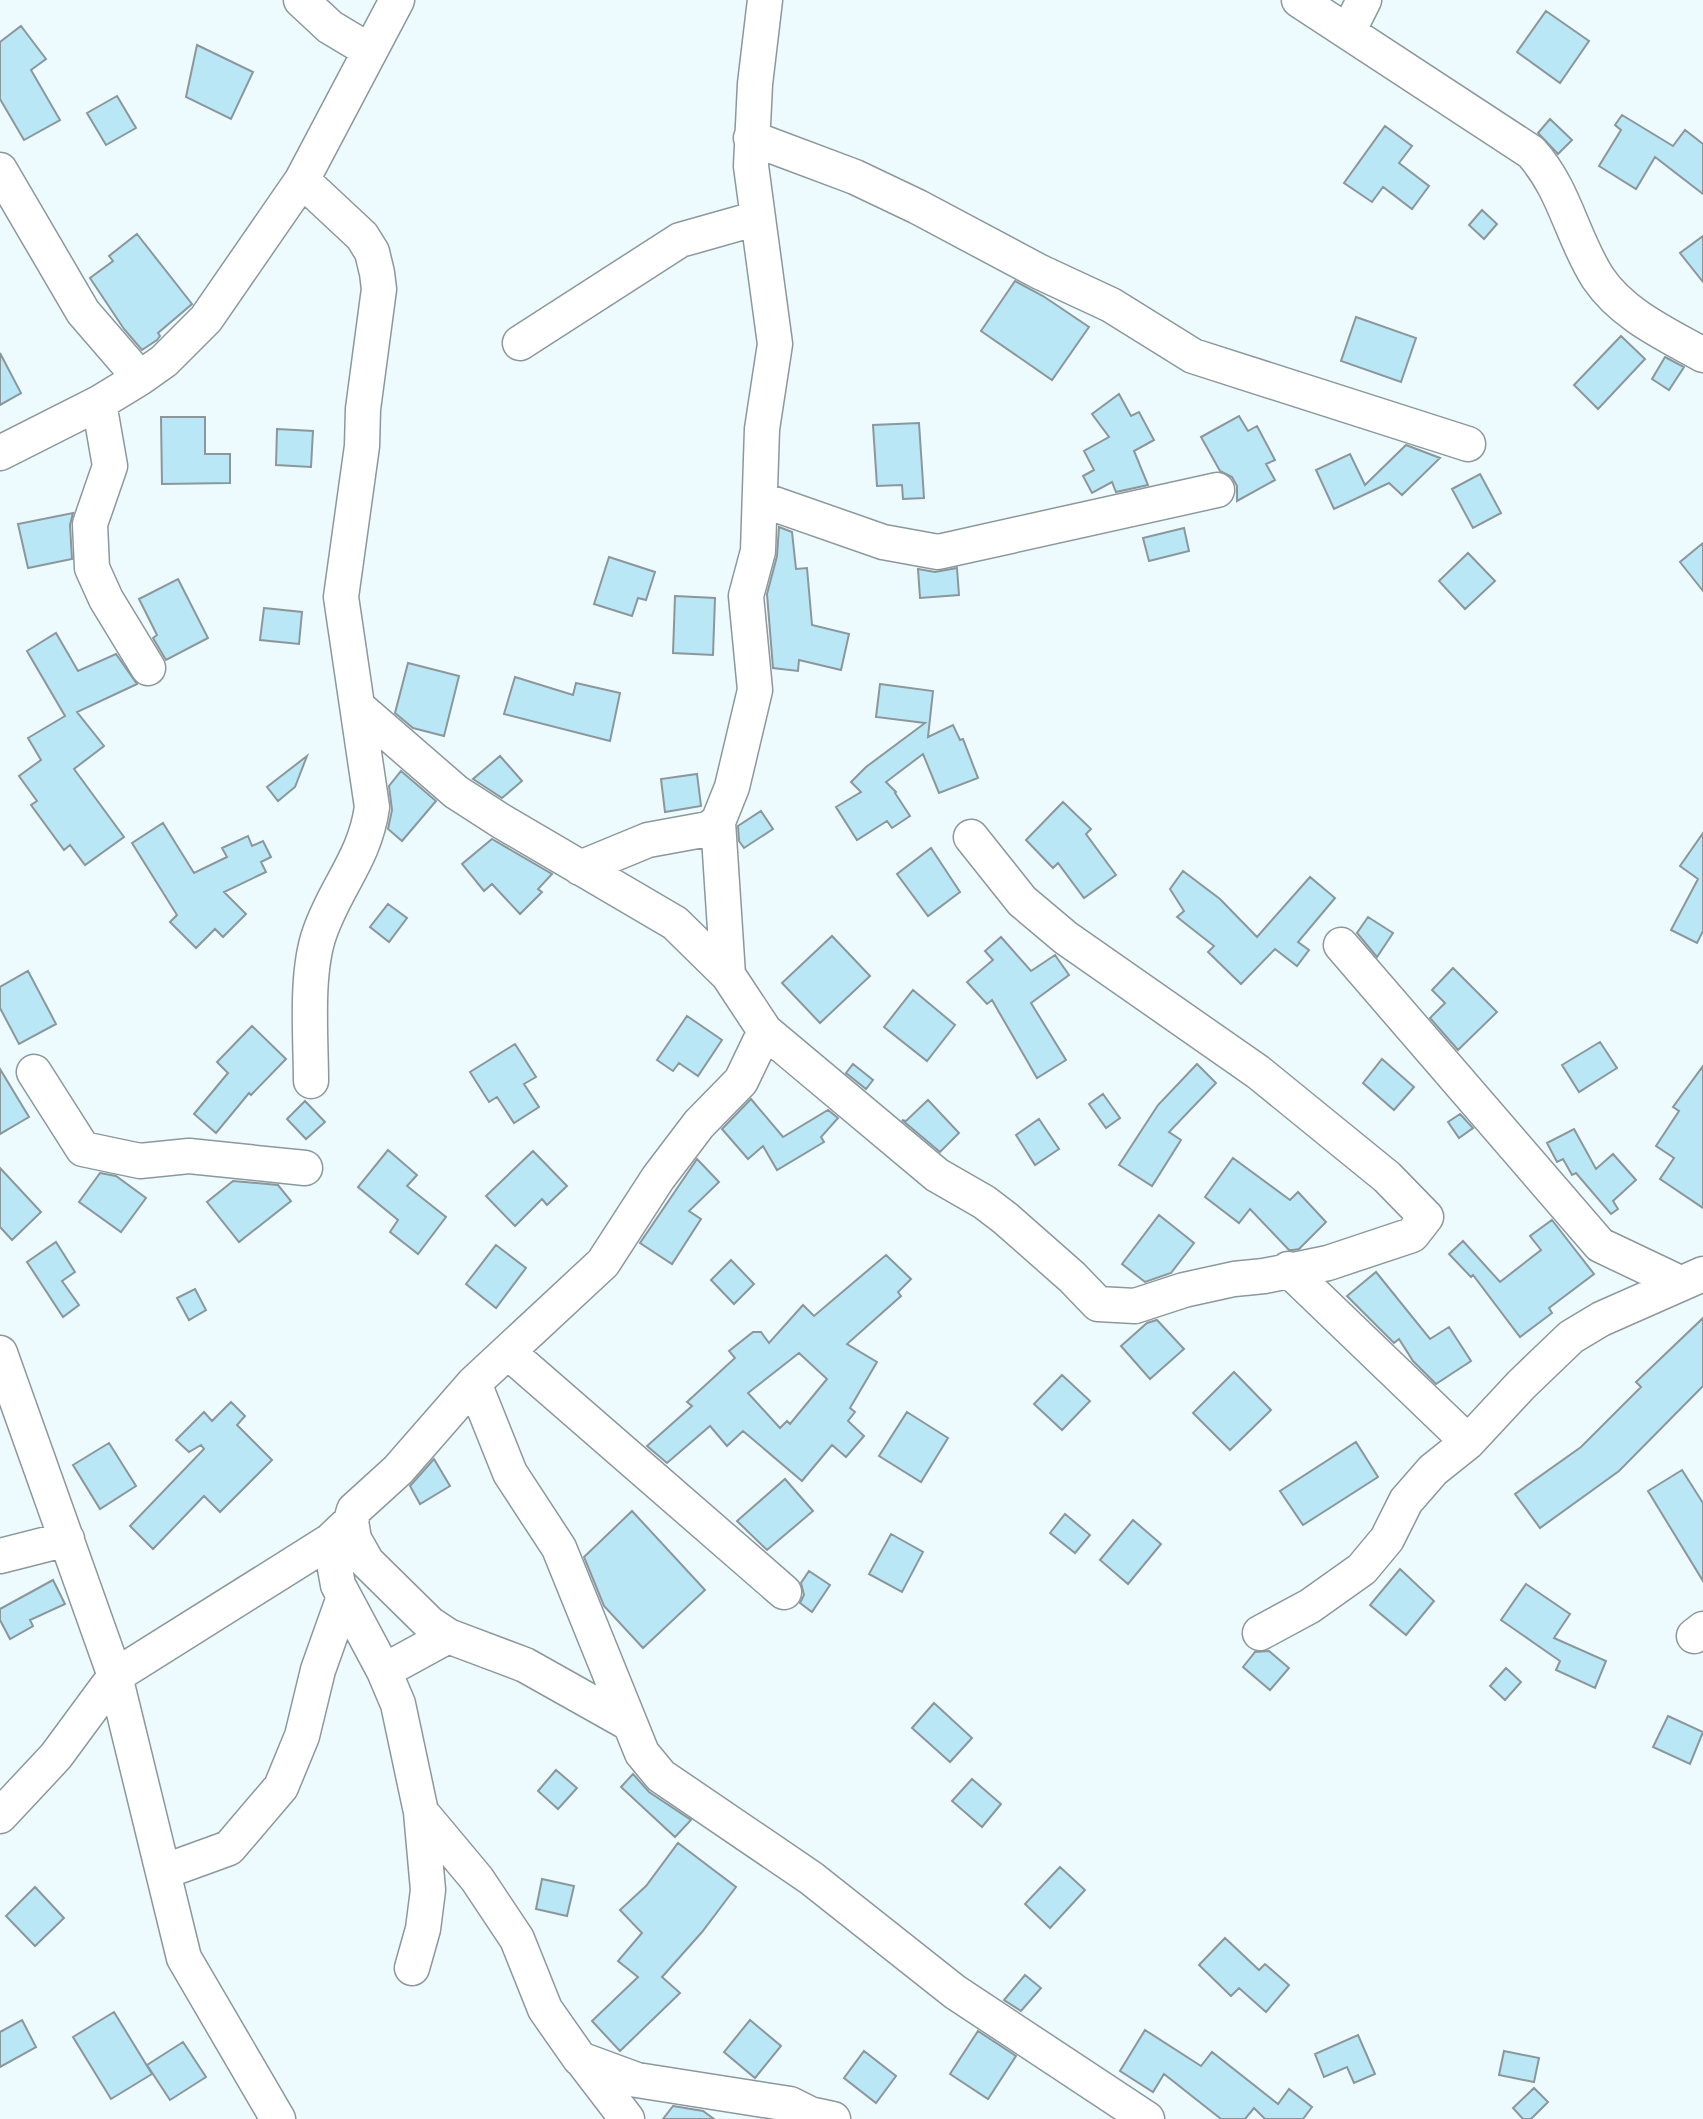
<svg xmlns="http://www.w3.org/2000/svg" width="1703" height="2119" viewBox="0 0 1703 2119" font-family="Signika,sans-serif">
  <rect width="100%" height="100%" fill="#edfafe"/>
  <path fill="#bae7f6" stroke="#8b979b" stroke-width="2" fill-rule="evenodd" d="M1546 11 1589 41 1560 83 1517 52Z
    M21 26 46 59 31 70 60 120 24 140 0 99V42Z
    M197 45 253 72 231 119 186 97Z
    M117 96 136 128 106 145 87 113Z
    M1622 115 1673 146 1685 130 1703 144V194L1655 157 1636 189 1599 166 1621 130 1615 125Z
    M1550 119 1572 140 1558 154 1538 133Z
    M1385 126 1412 146 1399 163 1429 186 1412 209 1383 187 1372 202 1344 183Z
    M1482 210 1497 224 1484 239 1469 225Z
    M137 234 192 304 158 333 160 336 157 340 142 350 124 329 90 278 113 261 109 256Z
    M1703 236V282L1680 253Z
    M1015 281 1043 296 1089 327 1052 380 981 331Z
    M1356 317 1416 338 1401 382 1341 361Z
    M1621 336 1645 359 1598 409 1574 385Z
    M0 353 21 393 0 405Z
    M1665 357 1684 367 1669 390 1652 379Z
    M1119 394 1131 416 1139 412 1154 440 1134 451 1148 485 1116 492 1112 482 1092 493 1083 476 1094 470 1084 451 1109 437 1092 414Z
    M1239 416 1248 431 1257 426 1275 460 1266 464 1275 480 1237 501V486L1232 477 1220 471 1201 437Z
    M161 417H205V454H230V483L162 484Z
    M919 423 924 498 903 499 902 485 877 486 873 425Z
    M277 429 313 431 311 467 276 465Z
    M1406 445 1440 458 1402 495 1389 483 1334 509 1316 470 1350 454 1365 485Z
    M1480 474 1501 513 1473 528 1452 489Z
    M73 513 70 525 72 559 28 568 18 524Z
    M779 527 792 532 796 569 807 568 812 625 849 634 841 670 799 660 798 671 773 668 767 594 777 556Z
    M1184 528 1189 551 1149 561 1143 538Z
    M1703 543V591L1680 562Z
    M1468 553 1495 581 1465 609 1439 581Z
    M609 557 655 572 646 600 638 598 632 616 594 604Z
    M957 568 959 595 920 598 918 569 935 572Z
    M178 579 208 638 166 660 153 638 157 635 139 599Z
    M675 596 715 598 713 655 673 653Z
    M264 608 302 612 299 644 260 640Z
    M56 633 78 671 116 654 137 684 77 712 104 746 74 769 124 837 85 865 70 845 64 850 31 805 37 801 19 776 41 760 28 738 65 716 27 651Z
    M408 663 459 676 444 736 413 728 395 713Z
    M515 677 573 695 576 683 620 693 610 741 504 714Z
    M880 684 933 691 928 737 953 725 960 740 963 739 978 778 939 793 923 754 886 782 896 792 895 793 910 816 892 828 887 821 857 840 836 807 861 792 851 782 866 767 925 723 876 717Z
    M307 756 295 787 278 801 267 787Z
    M500 756 522 781 502 798 473 779Z
    M401 771 436 801 402 841 388 829 392 810 389 786Z
    M697 774 701 806 665 812 661 779Z
    M1063 802 1091 829 1086 834 1116 875 1084 898 1058 863 1053 868 1026 840Z
    M761 811 773 829 744 848 739 841 738 826Z
    M163 823 194 873 227 857 222 848 248 836 252 846 263 841 271 857 261 862 266 872 224 892 246 914 223 937 215 929 196 948 170 922 177 915 132 843Z
    M1703 833V931L1697 943 1671 930 1698 879 1680 866Z
    M492 839 552 874 538 889 542 892 520 914 492 884 484 891 462 864Z
    M931 848 960 892 928 916 897 874Z
    M1183 871 1220 899 1257 937 1310 877 1335 898 1298 942 1309 950 1297 966 1275 949 1241 984 1208 952 1214 946 1177 917 1184 911 1170 889Z
    M388 904 407 918 389 942 370 927Z
    M1368 917 1393 933 1377 957 1357 933Z
    M832 936 870 976 820 1023 782 983Z
    M1001 937 1031 971 1055 955 1069 975 1031 1003 1066 1060 1037 1078 992 1000 987 1004 967 982 993 960 985 951Z
    M1453 968 1497 1012 1458 1050 1430 1018 1445 1003 1432 990Z
    M28 971 56 1024 19 1044 0 1008V987Z
    M913 990 955 1025 927 1061 884 1027Z
    M687 1016 722 1040 698 1076 679 1063 673 1071 657 1060Z
    M252 1026 286 1059 251 1095 249 1093 216 1133 194 1114 228 1073 217 1062Z
    M1600 1042 1617 1068 1579 1092 1562 1065Z
    M515 1044 536 1077 524 1084 539 1107 514 1123 497 1097 489 1102 470 1072Z
    M1382 1059 1414 1087 1394 1110 1363 1083Z
    M853 1064 873 1080 866 1089 846 1073Z
    M1197 1064 1216 1083 1169 1132 1181 1140 1152 1186 1119 1165 1158 1105Z
    M1703 1066V1208L1660 1179 1674 1158 1656 1146 1679 1111 1673 1107Z
    M0 1069 29 1117 0 1134Z
    M1103 1094 1120 1118 1106 1128 1089 1104Z
    M751 1099 783 1137 828 1110 838 1118 821 1137 824 1142 777 1170 763 1146 748 1159 722 1129Z
    M928 1100 959 1133 940 1152 902 1120 906 1121Z
    M305 1101 325 1122 306 1139 287 1119Z
    M1460 1114 1473 1128 1459 1138 1448 1122Z
    M1039 1119 1059 1149 1035 1165 1016 1135Z
    M1574 1129 1596 1169 1613 1154 1636 1180 1613 1201 1618 1209 1611 1214 1576 1173 1572 1175 1563 1159 1557 1162 1547 1143Z
    M388 1150 417 1175 407 1186 446 1217 418 1254 390 1232 398 1220 358 1187Z
    M533 1151 567 1186 547 1205 542 1199 515 1226 486 1196Z
    M1233 1158 1290 1200 1298 1192 1326 1222 1299 1249 1293 1250H1289L1250 1209 1239 1223 1205 1197Z
    M697 1159 719 1182 689 1211 701 1219 672 1264 640 1243Z
    M0 1168 41 1212 12 1240 0 1227Z
    M100 1173 116 1176 146 1198 121 1232 79 1202Z
    M233 1181 278 1185 291 1201 239 1242 207 1202Z
    M1159 1215 1194 1243 1171 1273 1145 1282 1122 1264Z
    M1552 1220 1594 1274 1549 1308 1552 1313 1520 1337 1473 1275 1471 1277 1449 1254 1463 1241 1500 1282 1541 1250 1530 1236Z
    M56 1242 75 1272 62 1281 79 1305 63 1317 27 1262Z
    M496 1245 526 1268 496 1308 466 1284Z
    M886 1255 911 1279 898 1292 901 1296 847 1344 877 1362 850 1408 855 1412 848 1421 864 1436 846 1457 832 1445 802 1481 743 1431 727 1446 710 1426 667 1463 647 1446 692 1406 687 1402 735 1358 729 1351 753 1332H761L769 1343 803 1305 814 1316ZM799 1353 827 1379 790 1424 787 1421 780 1428 748 1393Z
    M731 1260 754 1284 734 1304 711 1280Z
    M1376 1272 1430 1339 1449 1327 1471 1361 1436 1384 1413 1361 1399 1339 1394 1343 1347 1296Z
    M195 1289 206 1310 189 1320 177 1298Z
    M1703 1318V1386L1619 1471 1540 1528 1515 1494 1581 1447 1641 1387 1636 1382Z
    M1157 1320 1184 1349 1150 1379 1121 1346 1147 1323Z
    M1234 1372 1271 1410 1230 1450 1193 1413Z
    M1062 1375 1090 1401 1062 1430 1034 1404Z
    M231 1402 245 1416 237 1425 272 1460 220 1512 204 1496 153 1549 130 1526 204 1449 201 1445 189 1452 176 1440 204 1412 212 1421Z
    M907 1412 948 1438 921 1482 879 1456Z
    M1356 1442 1378 1477 1303 1525 1280 1491Z
    M109 1443 136 1486 100 1509 73 1465Z
    M434 1459 450 1486 420 1504 410 1486Z
    M1682 1470 1703 1503V1581L1648 1491Z
    M785 1479 813 1511 767 1550 737 1521Z
    M632 1511 705 1590 643 1648 604 1606 584 1557Z
    M1065 1514 1090 1535 1075 1553 1050 1533Z
    M1133 1520 1161 1544 1128 1584 1100 1560Z
    M891 1534 923 1552 902 1592 869 1574Z
    M1400 1569 1434 1601 1406 1635 1370 1605Z
    M809 1571 830 1585 812 1612 800 1603 804 1595 801 1583Z
    M53 1580 65 1604 30 1620 33 1626 10 1639 0 1620V1609Z
    M1526 1584 1570 1614 1554 1638 1606 1661 1595 1688 1556 1670 1560 1661 1501 1620Z
    M1269 1651 1289 1668 1270 1690 1243 1667 1255 1652Z
    M1506 1668 1521 1682 1505 1700 1490 1686Z
    M934 1703 972 1738 950 1762 912 1728Z
    M1668 1716 1703 1732 1690 1764 1653 1747Z
    M556 1770 577 1788 558 1809 538 1791Z
    M633 1774 649 1792 691 1820 675 1837 621 1787Z
    M972 1779 1001 1804 982 1827 952 1801Z
    M678 1843 736 1887 702 1932 662 1977 680 1993 620 2051 592 2021 638 1977 618 1961 642 1933 620 1910 646 1886Z
    M1060 1867 1085 1890 1050 1928 1025 1904Z
    M542 1879 574 1886 567 1916 536 1909Z
    M35 1887 64 1918 35 1946 6 1916Z
    M1225 1938 1259 1970 1265 1964 1289 1985 1266 2012 1239 1988 1231 1996 1199 1965Z
    M1025 1975 1041 1988 1021 2011 1004 2000Z
    M114 2012 152 2074 111 2099 73 2037Z
    M22 2020 36 2047 0 2067V2032Z
    M750 2020 781 2046 755 2078 724 2052Z
    M1145 2030 1201 2066 1212 2052 1278 2104 1289 2089 1312 2107 1303 2119H1265L1254 2108 1245 2119H1221L1164 2074 1153 2092 1120 2071Z
    M978 2031 1016 2056 988 2099 950 2074Z
    M1358 2035 1375 2074 1354 2083 1347 2067 1324 2077 1315 2054Z
    M183 2042 206 2077 170 2100 147 2065Z
    M864 2051 896 2076 876 2103 844 2078Z
    M1504 2051 1539 2058 1534 2082 1499 2075Z
    M1534 2088 1548 2102 1531 2119H1523L1513 2108Z
    M673 2106 703 2111 714 2119H663Z"/>
  <g fill="none" stroke-linecap="round" stroke-linejoin="round">
    <defs>
      <path id="minor" d="M301 0 330 27 370 51
        M1299 0 1531 152C1565 189 1572 238 1598 278 1623 315 1666 334 1703 355
        M1348 32 1364 0
        M751 138 855 177 918 207 1040 272 1111 305 1193 356 1468 444
        M0 170 83 312 140 378
        M302 180 362 236 372 252 377 273 379 289 363 409 362 446 341 597 372 807C365 858 336 886 320 932 305 973 311 1038 311 1081
        M520 343 680 240 758 218
        M99 403 110 466 90 524 92 568 106 599 148 668
        M0 453 99 403 140 378 164 361 206 319 302 180 397 0
        M760 499 883 542 938 552 1217 490
        M358 707 456 792 501 821 675 923 728 975 765 1031 937 1175 984 1202 1005 1218 1072 1277 1098 1304 1135 1306 1184 1290 1234 1279 1264 1276 1328 1263 1412 1235 1426 1217 1387 1177 1258 1072 1066 938 1022 901 971 837
        M718 822 728 975
        M580 868 648 840 708 829 718 822 732 787 755 690 746 596 758 551 762 429 775 344 751 166 755 84 765 0
        M1341 945 1600 1245 1680 1283
        M34 1072 83 1149 140 1161 189 1156 305 1168
        M1288 1269 1468 1442
        M508 1352 784 1592
        M0 1353 115 1676 184 1958 278 2119
        M474 1383 510 1473 559 1548 642 1753 661 1776 811 1878 955 1992 1147 2119
        M330 1541 338 1585 384 1671 398 1704 421 1812 428 1890 423 1929 412 1968
        M0 1556 67 1539
        M1260 1633 1310 1606 1362 1569 1387 1539 1406 1501 1433 1470 1468 1442 1521 1385 1571 1337 1601 1319 1703 1274
        M1694 1636 1703 1629
        M384 1671 448 1636
        M630 1724 525 1665 448 1636 430 1624 367 1562 354 1539 351 1521 354 1510 398 1470 474 1383 603 1263 658 1178 699 1124 741 1081 765 1031
        M421 1812 477 1879 517 1939 545 2009 580 2059 637 2080 790 2104 810 2114 833 2119
        M0 1816 56 1756 115 1676 330 1541 351 1521
        M163 1872 229 1848 281 1787 302 1736 318 1670 344 1597
        M581 2059 627 2119"/>
    </defs>
    <use href="#minor" stroke="#8c989c" stroke-width="37"/>
    <use href="#minor" stroke="#fff" stroke-width="34"/>
  </g>
</svg>
